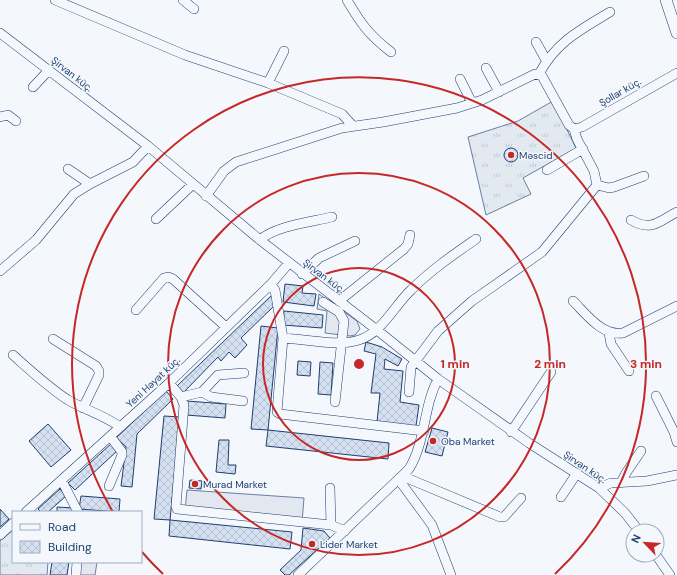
<svg xmlns="http://www.w3.org/2000/svg" width="677" height="575" viewBox="0 0 677 575" font-family="'DM Sans',sans-serif">
  <defs>
    <pattern id="grass-tufts" width="24" height="20" patternUnits="userSpaceOnUse"><rect width="24" height="20" fill="#e3e9f0"/><path d="M3 7l-1-3M5 7V3M7 7l1-3M15 17l-1-3M17 17v-4M19 17l1-3" fill="none" stroke="#c2c9d1"/></pattern>
    <pattern id="building-cross-hatch" width="8" height="8" patternUnits="userSpaceOnUse"><rect width="8" height="8" fill="#d5e0f0"/><path d="M0 0l8 8M0 8l8-8" fill="none" stroke="#b6c1d1"/></pattern>
  </defs>
  <rect width="100%" height="100%" fill="#f4f7fb"/>
  <path fill="url(#grass-tufts)" stroke="#687fa3" d="M553 101 576 148 523 178 531 194 486 215 468 137 518 121Z
    M13 530V562H48L47 575H0V541Z"/>
  <path fill="#e3e8f0" stroke="#687fa3" d="M319 294 357 321 360 329 355 335 350 336 325 333 327 311 317 309Z
    M187 490 304 498 302 522 185 511Z
    M77 562H97L95 575H76Z"/>
  <path fill="url(#building-cross-hatch)" stroke="#1d3f73" d="M504 155a7 7 0 1 1 14 0a7 7 0 1 1-14 0Z
    M285 284 303 286 302 293 316 294 314 306 283 302Z
    M273 294 274 306 241 338 247 345 235 358 229 352 221 361 218 357 183 393 177 386Z
    M284 311 323 315 322 328 283 325Z
    M261 326 278 328 268 430 251 429Z
    M366 342 382 347 402 359 398 366 385 359 384 369 403 371 400 402 419 405 416 426 377 422 380 393H371L376 354 364 351Z
    M298 361 311 362 310 376 297 375Z
    M320 362 333 363 331 395 318 394Z
    M166 391 173 399 137 434 132 487 121 486 126 447 116 438Z
    M187 401 226 404 225 418 186 415Z
    M164 416 180 417 170 520 154 519Z
    M48 424 71 450 51 467 29 441Z
    M432 428 448 432 442 456 425 452Z
    M268 430 389 443 388 459 266 446Z
    M219 440H229L228 465H236L235 474 216 472Z
    M112 443 118 450 75 490 68 483Z
    M190 480 202 481 201 489 189 488Z
    M60 489 66 496 48 512H41L38 509Z
    M81 496 120 499 119 512 79 509Z
    M57 507 74 508 73 512H57Z
    M0 509 9 519 0 527Z
    M170 520 292 532 290 549 169 536Z
    M303 528 324 531 330 538 289 575H285L280 570 301 550Z
    M52 562H69L67 575H50Z"/>
  <g fill="none" stroke-linecap="round" stroke-linejoin="round">
    <defs>
      <path id="minor" d="M55 0 185 55 268 83 342 114 353 126
        M183 0 194 9
        M347 0C361 24 369 35 391 52
        M0 33 148 146 260 240 377 330 438 379 529 443 599 488 625 513 639 531
        M536 42 546 60
        M486 68 499 92
        M539 74C556 42 580 30 610 12
        M460 79 472 103
        M268 83 284 51
        M33 87 49 70
        M0 117 8 115 16 121
        M574 129 582 127 677 73
        M68 169 90 184
        M547 170 583 149
        M597 185 609 188 614 187 644 176
        M206 196 224 171 236 162 342 128 383 122 457 108 482 100 535 74 542 76 569 125 574 129 577 139 594 171 597 185 542 252 472 301 438 331 411 367 409 392
        M156 219 192 185
        M631 220C652 232 659 221 677 212
        M260 240C275 226 311 222 332 217
        M0 271 36 240 74 194 90 184 133 162 148 146
        M302 274 319 258 355 241
        M271 284 275 290 283 338 277 412 280 414 424 431
        M339 301 404 249 408 244 410 235
        M573 301C587 315 602 336 623 333L677 306
        M323 302 339 312 344 321 335 402
        M136 310 164 278 168 277 173 279 226 327
        M609 333 611 344 629 371
        M283 338C304 339 339 347 359 340 382 333 394 306 411 290 431 270 453 255 476 239
        M53 339 96 366 99 371V375L83 408
        M13 355C31 371 48 387 68 400 85 410 104 415 120 427
        M169 383 181 397 184 405 176 506 177 509 331 525 345 531
        M202 392 218 375 244 373
        M656 396 674 432 677 442
        M181 397 202 392 211 397 243 401
        M511 432 551 372
        M402 476 500 517H504L521 498
        M399 480 432 525 451 575
        M62 481 78 512
        M621 483 626 473 641 451
        M109 486 122 455V452L110 436
        M330 488 331 525
        M599 488 611 483 647 481 677 475
        M561 497 577 473
        M26 512 169 383 271 284 289 263
        M0 535 13 523
        M656 555 670 575
        M76 575 77 562
        M298 575 409 469C426 441 423 407 438 379"/>
      <path id="major" d="M666 0 677 33"/>
    </defs>
    <use href="#minor" stroke="#1d3f73" stroke-width="10"/>
    <use href="#major" stroke="#1d3f73" stroke-width="12"/>
    <use href="#minor" stroke="#f4f7fb" stroke-width="9"/>
    <use href="#major" stroke="#f4f7fb" stroke-width="11"/>
  </g>
  <g fill="none" stroke="#c62828" stroke-width="2">
    <circle cx="359" cy="364" r="96"/>
    <circle cx="359" cy="364" r="191"/>
    <path d="M163 574A287 287 0 0 1 142 552M113 512A287 287 0 1 1 555 574"/>
  </g>
  <g fill="#c62828" stroke="#f4f7fb" stroke-width="1.5">
    <circle cx="511" cy="155" r="4"/>
    <circle cx="433" cy="441" r="4"/>
    <circle cx="195" cy="484" r="4"/>
    <circle cx="312" cy="544" r="4"/>
  </g>
  <g text-anchor="middle" dominant-baseline="central" stroke-width="3" stroke-linejoin="round" paint-order="stroke">
    <g font-size="10" fill="#1d3f73" stroke="#f4f7fb">
      <text transform="translate(72 74) rotate(38)">Şirvan küç.</text>
      <text transform="translate(620 92) rotate(-30)">Şollar küç.</text>
      <text transform="translate(324 276) rotate(37)">Şirvan küç.</text>
      <text transform="translate(153 382) rotate(-43)">Yeni Həyat küç.</text>
      <text transform="translate(585 467) rotate(34)">Şirvan küç.</text>
    </g>
    <g font-size="10" fill="#1d3f73" stroke="#f4f7fb" text-anchor="start">
      <text x="519" y="155">Məscid</text>
      <text x="441" y="441">Oba Market</text>
      <text x="203" y="484">Murad Market</text>
      <text x="320" y="544">Lider Market</text>
    </g>
  </g>
  <circle cx="359" cy="364" r="6" fill="#c62828" stroke="#f4f7fb" stroke-width="2"/>
  <g font-size="12" text-anchor="middle" font-weight="bold" fill="#c62828" stroke="#f4f7fb" stroke-width="3" stroke-linejoin="round" paint-order="stroke">
    <text x="455" y="368">1 min</text>
    <text x="550" y="368">2 min</text>
    <text x="646" y="368">3 min</text>
  </g>
  <rect x="12" y="511" width="130" height="52" fill="#f4f7fb" stroke="#9eadc5"/>
  <rect x="20" y="524" width="20" height="6" fill="#f4f7fb" stroke="#9eadc5"/>
  <text x="48" y="531" font-size="12" fill="#1d3f73">Road</text>
  <rect x="20" y="541" width="20" height="12" fill="url(#building-cross-hatch)" stroke="#9eadc5"/>
  <text x="48" y="551" font-size="12" fill="#1d3f73">Building</text>
  <g transform="translate(645 543) rotate(295)"><circle r="19" fill="#f4f7fb" stroke="#9eadc5"/>
  <path d="M0-3L7 15L0 10L-7 15Z" fill="#c62828"/>
  <text y="-6" font-size="11" font-weight="bold" text-anchor="middle" fill="#1d3f73">N</text>
  </g>
</svg>
